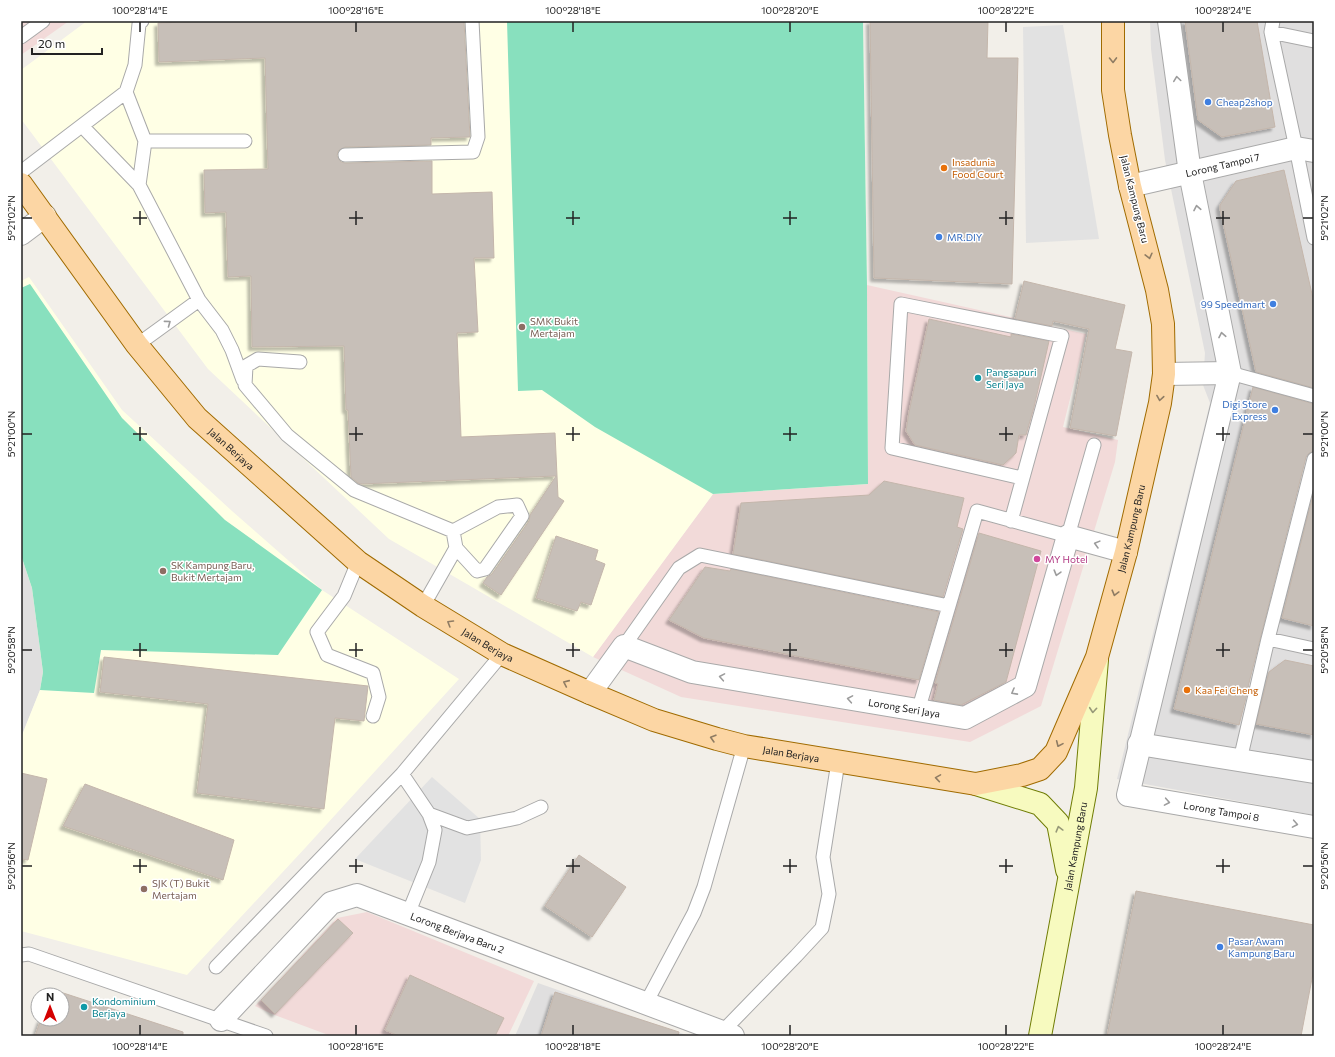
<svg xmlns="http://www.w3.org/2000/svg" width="1335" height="1057" viewBox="0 0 1335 1057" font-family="Commissioner,sans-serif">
  <defs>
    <filter id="shadow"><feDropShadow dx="-3.5" dy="3.5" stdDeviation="1" flood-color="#0004"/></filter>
  </defs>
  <rect width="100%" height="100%" fill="#f2efe9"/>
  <path fill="#e0dfdf" d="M1150 21H1314V815L1117 779 1210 403 1203 385 1205 353 1165 160 1151 49Z
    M21 555 32 588 43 672 40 690 22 735H21Z
    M538 983 689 1036H515Z"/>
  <path fill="#f2dad9" d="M21 21H69L21 55Z
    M867 285 1086 334 1063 427 1118 440 1115 462 1041 706 970 742 681 697 593 657 713 494 868 484Z
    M367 912 534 981 508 1036H331L272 1014 255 1006 337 918Z"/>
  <path fill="#ffffe5" d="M87 21H863L867 285 868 484 713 494 593 657 389 539 208 369 21 119V70Z
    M29 277 122 410 232 511 322 590 459 679 306 847 187 975 21 931V735H22L40 690 43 672 32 588 21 555V281Z"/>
  <path fill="#88e0be" d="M507 21H863L867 285 868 484 713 494 595 427 542 390 518 391Z
    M30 284 122 418 225 520 322 590 278 655 101 650 94 693 40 690 43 672 32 588 21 555V288Z"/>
  <path fill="#e2e2e2" d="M1063 25 1099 239 1026 243 1023 27Z
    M432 777 480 819 481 860 465 903 355 859Z"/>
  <path fill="#c7bfb8" stroke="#c4b6ab" filter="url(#shadow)" d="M211 21H464L470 137 431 138V145L345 147 338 151 337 156 341 162 345 163 432 161V194L492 192 494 258H474L478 332 457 333 461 437 555 433 558 497 564 501 501 595 483 583 487 577 492 574 529 521 530 515 556 476 361 484 358 483 351 477 348 410H346L344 346 252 347 251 276 228 277 226 212 205 213 204 170 268 169 265 58 159 62 158 23Z
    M870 21H988L987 58H1018L1012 284 874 278Z
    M1185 21H1257L1275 127 1222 137 1198 120Z
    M1284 170 1314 303V388L1256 372 1220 209V205L1236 181Z
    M1024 281 1125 305 1115 349 1132 352 1116 436 1070 428 1089 329 1053 321 1052 326 1015 319Z
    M929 319 1011 337V334L1049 341 1034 407 1026 435H1019L1016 453 1003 465 915 445 906 431 909 412Z
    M1253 387 1314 404V451L1309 453 1306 457 1248 687 1249 686 1239 725 1174 709Z
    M884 481 964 498 957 527 963 529 943 597 733 554 741 503 869 495Z
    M1314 491V626L1282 618Z
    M979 533 1041 551 1006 682 961 705 934 700 938 684 935 683Z
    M556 536 598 550 595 560 605 564 591 605 581 602 577 611 536 598Z
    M705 567 730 571 731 569 939 612 919 680 704 638 669 620Z
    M104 657 368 686 364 721 335 718 324 809 197 793 208 704 100 692Z
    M1285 660 1314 666V735L1256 724 1269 672Z
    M21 773 47 779 28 860 21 859Z
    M85 784 234 840 223 880 63 826Z
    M579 855 626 887 592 937 545 906Z
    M1136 891 1314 925V968L1301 1036H1107Z
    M338 919 353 933 275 1014 261 1000Z
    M410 975 504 1018 495 1036H399L385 1030Z
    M51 989 183 1032V1036H35L41 1019H62V995H49Z
    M555 992 679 1032 678 1036H541Z"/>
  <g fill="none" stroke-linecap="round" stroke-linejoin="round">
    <defs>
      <path id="service" d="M1273 21 1271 32 1296 148 1314 238
        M1271 32 1314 41
        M21 37 43 21
        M126 92 145 141
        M82 126 139 185 199 300 222 330 232 350 243 380
        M345 155 473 152 478 137 472 21
        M21 172 126 92 135 65 139 24 142 21
        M139 185 145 141H245
        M137 345 199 300
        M300 362 258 359 246 366 245 385 287 435 354 490 453 531 456 548 423 606
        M1230 373 1314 396
        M1011 521 1062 336 901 304 892 448 1022 478
        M453 531 498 507 517 505 522 516 485 569 477 571 456 548
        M358 562 344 596 317 632 327 655 373 673 379 697 373 716
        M1268 639 1314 649
        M624 646 679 568 700 555 949 606
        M918 711 977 511 1068 536 1094 445
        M1240 760 1268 639 1314 459
        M402 774 429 814 467 828 517 818 541 807
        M408 914 429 862 435 830 429 814
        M21 955 29 954 266 1036
        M216 967 402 774 502 654
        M646 1003 694 913 704 887 744 746
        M722 1032 796 956 822 928 829 894 823 857 838 762"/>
      <g id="minor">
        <path d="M1169 21 1190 173 1230 373"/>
        <path id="s1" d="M1130 186 1296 148 1314 151"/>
        <path id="s2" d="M590 693 624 646 692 672 965 718 1025 686 1068 536 1126 552"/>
        <path d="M1139 744 1314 772"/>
        <path id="s3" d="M221 1020 331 903 357 895 733 1036"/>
      </g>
      <g id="tertiary">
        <path d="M21 234 45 216"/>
        <path id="s4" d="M1164 374 1230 373 1128 795 1314 827"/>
      </g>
      <g id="secondary">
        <path d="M976 784 1040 804 1058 823 1067 870"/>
        <path id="s5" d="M1040 1036 1086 788 1097 660"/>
      </g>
      <g id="primary">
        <path id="s6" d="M21 184 137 345 197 418 358 562 423 606 502 654 590 693 654 720 717 739 744 746 976 784 1022 775 1040 769 1056 752 1097 657 1126 552 1160 403 1164 374 1163 324 1157 290 1130 186 1120 135 1113 90V21"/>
      </g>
    </defs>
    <use href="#service" stroke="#a9a9a9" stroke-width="15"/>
    <use href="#minor" stroke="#a9a9a9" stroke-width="24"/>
    <use href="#tertiary" stroke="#a9a9a9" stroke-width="24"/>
    <use href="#secondary" stroke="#707d05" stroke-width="24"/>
    <use href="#primary" stroke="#a06b00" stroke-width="24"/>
    <use href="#service" stroke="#fff" stroke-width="13"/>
    <use href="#minor" stroke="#fff" stroke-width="22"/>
    <use href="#tertiary" stroke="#fff" stroke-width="22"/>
    <use href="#secondary" stroke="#f7fabf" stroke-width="22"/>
    <use href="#primary" stroke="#fcd6a4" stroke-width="22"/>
  </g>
  <defs><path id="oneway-chevron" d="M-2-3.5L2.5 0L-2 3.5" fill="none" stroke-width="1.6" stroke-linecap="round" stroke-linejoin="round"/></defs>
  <g stroke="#8f7c63">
    <use href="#oneway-chevron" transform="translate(1113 60) rotate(89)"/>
    <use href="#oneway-chevron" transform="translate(1149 256) rotate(76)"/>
    <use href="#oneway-chevron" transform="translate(1160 398) rotate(99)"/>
    <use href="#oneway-chevron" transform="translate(1115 593) rotate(105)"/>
    <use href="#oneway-chevron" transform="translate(450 623) rotate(-149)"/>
    <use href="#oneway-chevron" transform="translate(566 683) rotate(-156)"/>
    <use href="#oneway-chevron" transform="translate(713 738) rotate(-164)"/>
    <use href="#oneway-chevron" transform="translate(1059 744) rotate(114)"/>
    <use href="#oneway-chevron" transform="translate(938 778) rotate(-171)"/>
  </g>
  <g stroke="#9c9c9c">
    <use href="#oneway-chevron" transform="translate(1177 79) rotate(-98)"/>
    <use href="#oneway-chevron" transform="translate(1197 208) rotate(-101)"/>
    <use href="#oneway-chevron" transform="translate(168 323) rotate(-36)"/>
    <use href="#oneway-chevron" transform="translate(1222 335) rotate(-101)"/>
    <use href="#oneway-chevron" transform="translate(1097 544) rotate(-165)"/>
    <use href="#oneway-chevron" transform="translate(1057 573) rotate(106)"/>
    <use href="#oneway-chevron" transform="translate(722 677) rotate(-170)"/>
    <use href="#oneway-chevron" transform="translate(1014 692) rotate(151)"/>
    <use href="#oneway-chevron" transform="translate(850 699) rotate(-170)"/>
    <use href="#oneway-chevron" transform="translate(1167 802) rotate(10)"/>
    <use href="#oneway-chevron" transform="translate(1295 824) rotate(10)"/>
  </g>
  <g stroke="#979978">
    <use href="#oneway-chevron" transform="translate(1093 710) rotate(95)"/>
    <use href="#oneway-chevron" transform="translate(1059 829) rotate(-105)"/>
  </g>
  <path fill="none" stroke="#222" stroke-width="1.5" d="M140 22V32M356 22V32M573 22V32M790 22V32M1006 22V32M1223 22V32M140 211V225M356 211V225M573 211V225M790 211V225M1006 211V225M1223 211V225M22 218H32M133 218H147M349 218H363M566 218H580M783 218H797M999 218H1013M1216 218H1230M1303 218H1313M140 427V441M356 427V441M573 427V441M790 427V441M1006 427V441M1223 427V441M22 434H32M133 434H147M349 434H363M566 434H580M783 434H797M999 434H1013M1216 434H1230M1303 434H1313M140 643V657M356 643V657M573 643V657M790 643V657M1006 643V657M1223 643V657M22 650H32M133 650H147M349 650H363M566 650H580M783 650H797M999 650H1013M1216 650H1230M1303 650H1313M140 859V873M356 859V873M573 859V873M790 859V873M1006 859V873M1223 859V873M22 866H32M133 866H147M349 866H363M566 866H580M783 866H797M999 866H1013M1216 866H1230M1303 866H1313M140 1025V1035M356 1025V1035M573 1025V1035M790 1025V1035M1006 1025V1035M1223 1025V1035"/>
  <g fill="#3f7fe0" stroke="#fff" stroke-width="1.5">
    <circle cx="1208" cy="102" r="4"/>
    <circle cx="939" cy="237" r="4"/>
    <circle cx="1273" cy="304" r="4"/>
    <circle cx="1275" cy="410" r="4"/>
    <circle cx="1220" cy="947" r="4"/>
  </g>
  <g fill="#e8710a" stroke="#fff" stroke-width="1.5">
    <circle cx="944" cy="168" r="4"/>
    <circle cx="1187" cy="690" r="4"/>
  </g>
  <g fill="#8d6e63" stroke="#fff" stroke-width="1.5">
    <circle cx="522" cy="327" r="4"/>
    <circle cx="163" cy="571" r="4"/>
    <circle cx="144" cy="889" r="4"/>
  </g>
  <g fill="#0f9aa8" stroke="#fff" stroke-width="1.5">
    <circle cx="978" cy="378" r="4"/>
    <circle cx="84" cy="1007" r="4"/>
  </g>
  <circle fill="#d1479c" stroke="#fff" stroke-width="1.5" cx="1037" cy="559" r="4"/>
  <g text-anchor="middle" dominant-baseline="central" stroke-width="3" stroke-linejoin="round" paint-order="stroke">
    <g font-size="10" fill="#366cbe" stroke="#fff" text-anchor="start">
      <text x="1216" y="102">Cheap2shop</text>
      <text x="947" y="237">MR.DIY</text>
      <text x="1265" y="304" text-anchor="end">99 Speedmart</text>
      <text x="1267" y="404" text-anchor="end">Digi Store<tspan x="1267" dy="12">Express</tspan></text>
      <text x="1228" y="941">Pasar Awam<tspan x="1228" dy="12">Kampung Baru</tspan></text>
    </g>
    <g font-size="10" fill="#c56008" stroke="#fff" text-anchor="start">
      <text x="952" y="162">Insadunia<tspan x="952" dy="12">Food Court</tspan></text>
      <text x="1195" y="690">Kaa Fei Cheng</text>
    </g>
    <g font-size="10" fill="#222" stroke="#fff">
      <text stroke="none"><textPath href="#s1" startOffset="95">Lorong Tampoi 7</textPath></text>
      <text transform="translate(1135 199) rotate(76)">Jalan Kampung Baru</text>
      <text stroke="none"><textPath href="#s6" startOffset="339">Jalan Berjaya</textPath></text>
      <text stroke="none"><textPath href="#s6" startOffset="1500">Jalan Kampung Baru</textPath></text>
      <text stroke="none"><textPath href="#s6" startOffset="663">Jalan Berjaya</textPath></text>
      <text stroke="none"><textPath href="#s2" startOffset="346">Lorong Seri Jaya</textPath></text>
      <text stroke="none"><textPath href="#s6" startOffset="987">Jalan Berjaya</textPath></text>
      <text stroke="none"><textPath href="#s4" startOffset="595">Lorong Tampoi 8</textPath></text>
      <text stroke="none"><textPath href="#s5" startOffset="193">Jalan Kampung Baru</textPath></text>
      <text stroke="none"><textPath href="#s3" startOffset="295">Lorong Berjaya Baru 2</textPath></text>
    </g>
    <g font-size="10" fill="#785e54" stroke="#fff" text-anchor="start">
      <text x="530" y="321">SMK Bukit<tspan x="530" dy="12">Mertajam</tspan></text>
      <text x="171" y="565">SK Kampung Baru,<tspan x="171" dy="12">Bukit Mertajam</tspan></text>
      <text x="152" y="883">SJK (T) Bukit<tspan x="152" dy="12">Mertajam</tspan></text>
    </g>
    <g font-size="10" fill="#0d838f" stroke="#fff" text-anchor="start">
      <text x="986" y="372">Pangsapuri<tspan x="986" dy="12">Seri Jaya</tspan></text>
      <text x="92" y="1001">Kondominium<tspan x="92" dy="12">Berjaya</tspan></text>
    </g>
    <g font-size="10" fill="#b23c85" stroke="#fff" text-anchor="start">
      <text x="1045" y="559">MY Hotel</text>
    </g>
  </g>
  <rect width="1335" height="1057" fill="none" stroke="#ffffff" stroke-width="44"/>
  <g transform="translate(50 1007)"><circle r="19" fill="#ffffff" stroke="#a7a7a7"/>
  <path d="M0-3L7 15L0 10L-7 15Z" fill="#d40000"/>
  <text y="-6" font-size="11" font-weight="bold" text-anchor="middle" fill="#222222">N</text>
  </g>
  <path d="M32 48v6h70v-6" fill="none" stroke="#222222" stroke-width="2"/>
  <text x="38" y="48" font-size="12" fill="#222222" stroke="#ffffff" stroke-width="3" paint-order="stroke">20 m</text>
  <rect x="22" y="22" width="1291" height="1013" fill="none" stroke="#222" stroke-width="1.5"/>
  <g font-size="10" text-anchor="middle" fill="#222">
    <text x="140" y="14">100°28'14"E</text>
    <text x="356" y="14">100°28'16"E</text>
    <text x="573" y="14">100°28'18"E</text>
    <text x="790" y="14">100°28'20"E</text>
    <text x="1006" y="14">100°28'22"E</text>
    <text x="1223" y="14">100°28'24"E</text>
    <text transform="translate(11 218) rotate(-90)" y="4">5°21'02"N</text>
    <text transform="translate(1324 218) rotate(-90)" y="4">5°21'02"N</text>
    <text transform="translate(11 434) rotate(-90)" y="4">5°21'00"N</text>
    <text transform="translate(1324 434) rotate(-90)" y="4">5°21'00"N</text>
    <text transform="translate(11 650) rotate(-90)" y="4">5°20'58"N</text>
    <text transform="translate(1324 650) rotate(-90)" y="4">5°20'58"N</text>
    <text transform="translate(11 866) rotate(-90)" y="4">5°20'56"N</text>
    <text transform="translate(1324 866) rotate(-90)" y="4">5°20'56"N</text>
    <text x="140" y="1050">100°28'14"E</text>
    <text x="356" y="1050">100°28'16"E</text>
    <text x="573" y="1050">100°28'18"E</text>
    <text x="790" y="1050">100°28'20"E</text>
    <text x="1006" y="1050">100°28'22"E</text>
    <text x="1223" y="1050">100°28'24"E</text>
  </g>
</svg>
